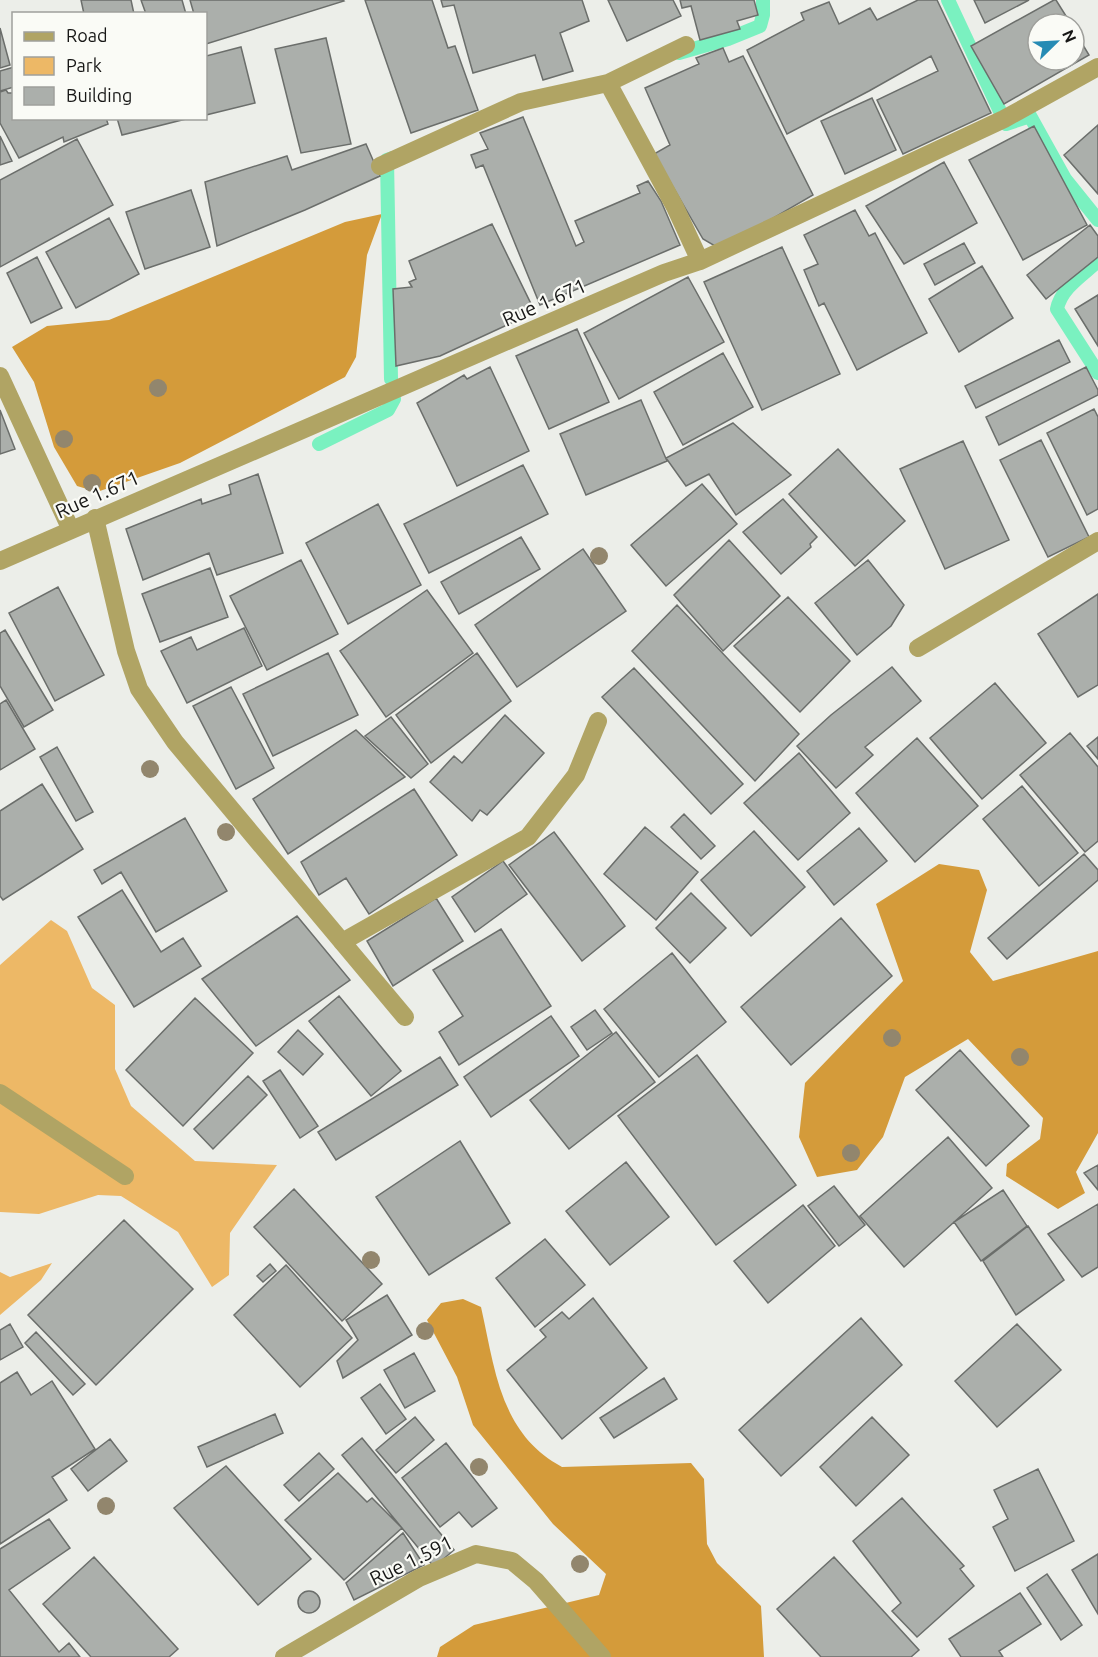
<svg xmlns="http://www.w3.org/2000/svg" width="1098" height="1657" viewBox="0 0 1098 1657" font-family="Ubuntu,sans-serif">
  <rect width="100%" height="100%" fill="#eceee9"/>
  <path fill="#edb866" d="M51 920 67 931 92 988 115 1005V1069L131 1106 195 1161 277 1165 230 1233 229 1275 212 1287 178 1232 121 1196 98 1195 39 1214 0 1212V965Z
    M52 1263 41 1280 0 1315V1272L10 1277Z"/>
  <path fill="#d49b3a" d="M382 214 367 255 356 357 345 377 180 463 97 492 77 486 54 447 34 382 12 347 47 326 109 320 345 222Z
    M939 864 979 870 987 890 970 952 993 981 1098 951V1133L1076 1172 1085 1193 1058 1209 1006 1176 1007 1164 1040 1139 1043 1118 968 1039 905 1077 883 1137 857 1170 817 1177 799 1137 805 1083 903 981 876 904Z
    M463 1299 481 1307C495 1369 500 1434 562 1467L691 1463 704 1479 707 1544 717 1563 761 1606 764 1657H437L440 1647 474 1625 599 1595 606 1574 553 1524 473 1425 457 1377 427 1320 441 1303Z"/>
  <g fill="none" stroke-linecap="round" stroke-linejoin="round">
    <path stroke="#7af1c0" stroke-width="14" d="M948 0 1006 124 1030 116 1065 179 1098 220
      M679 53 728 39 760 26 763 15V0
      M1098 261C1083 275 1061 288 1057 309L1098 373
      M391 379 387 160 393 158
      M319 444 388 410 394 399"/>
  </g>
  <path fill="#abafab" stroke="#6b6e6b" stroke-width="1.5" d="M81 0H131L134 14H84Z
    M141 0H182L186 14H146Z
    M190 0H343L344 1 206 44V14H194Z
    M365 0H432L448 48 455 46 478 110 411 133Z
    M441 0H582L589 21 560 33 573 71 543 80 535 55 473 73 454 5 443 7Z
    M608 0H673L681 16 627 41Z
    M680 0H754L758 15 737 21 740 29 700 40 691 6 682 8Z
    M918 0H937L991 113 903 154 877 100 938 71 931 56 869 91 787 134 747 50 804 20 801 13 829 2 839 24 870 8 877 20Z
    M974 0H1029L985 23Z
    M1054 0H1056L1071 24H1038V60H1074V30L1089 55 1004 104 971 46Z
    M0 28 10 65 0 68Z
    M326 38 351 144 301 153 275 49Z
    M241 47 255 103 206 115V56Z
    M723 48 729 62 743 56 813 195 720 249 703 239 654 154 670 145 645 88 699 64 696 58Z
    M14 67V87L0 91V71Z
    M6 90 8 93H14V118H106L108 124 64 142 63 137 19 158 0 123V92Z
    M872 98 896 150 845 174 821 121Z
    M523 117 576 246 584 242 575 221 640 193 637 186 648 181 661 201 680 245 540 305 483 165 476 168 471 155 488 149 480 133Z
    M117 118H190L122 135Z
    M1098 125V194L1064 155Z
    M1034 126 1087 225 1023 260 969 160Z
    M0 136 12 161 0 165Z
    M77 139 113 205 0 267V180Z
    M366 144 380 176 305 210 217 246 205 182 287 156 292 170Z
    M944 162 977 223 904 264 866 206Z
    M191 190 210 247 145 269 126 212Z
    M855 210 869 236 875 233 927 333 857 370 824 303 819 306 804 270 818 264 804 235Z
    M109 218 139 274 76 308 46 252Z
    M492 224 535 312 440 356 396 366 393 289 412 287 409 282 416 279 409 261Z
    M1090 225 1098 236V257L1046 299 1027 275Z
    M964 243 975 263 935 285 924 264Z
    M782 247 840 374 762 410 704 282Z
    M37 257 62 308 31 323 7 273Z
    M982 266 1013 318 959 352 929 299Z
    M688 277 724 342 619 399 584 333Z
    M1098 295V346L1075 309Z
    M577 329 609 402 549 429 516 356Z
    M1059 340 1070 362 976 408 965 386Z
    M723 353 753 407 683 445 654 392Z
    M490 367 529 451 457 486 417 403 464 375 467 379Z
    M1086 367 1098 390V395L999 445 986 417Z
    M641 400 667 461 586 495 560 434Z
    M1094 409 1098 417V509L1087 515 1047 433Z
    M0 410 15 449 0 454Z
    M733 423 791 475 736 515 709 474 686 486 666 458Z
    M1041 440 1089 537 1048 557 1000 460Z
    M963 441 1009 540 945 569 900 469Z
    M838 449 905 521 855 566 789 494Z
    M523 465 548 514 429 573 404 524Z
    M258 474 283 553 217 575 209 553 143 580 126 529 201 499 202 504 231 494 229 485Z
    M702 484 737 524 666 586 631 545Z
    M783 499 817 537 810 544 811 547 781 574 743 532Z
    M378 504 421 585 348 624 306 543Z
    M521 537 540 569 459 614 441 582Z
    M729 540 780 596 723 651 674 595Z
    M583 549 626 611 517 687 475 625Z
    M301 560 338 634 267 670 230 596Z
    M868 560 904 605 891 626 857 655 815 603Z
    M210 568 228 617 160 642 142 594Z
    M58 587 104 675 55 701 9 613Z
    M427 590 473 653 386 717 340 651Z
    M1098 594V685L1078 697 1038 634Z
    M788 597 850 661 800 712 734 646Z
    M677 605 799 734 755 781 632 651Z
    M244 628 262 666 187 703 161 651 191 637 197 650Z
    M5 630 53 710 24 727 0 686V633Z
    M328 653 358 715 273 756 243 694Z
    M477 653 511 701 431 763 396 715Z
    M892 667 921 701 865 747 873 755 836 788 797 746 831 715Z
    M634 668 743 784 711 814 602 697Z
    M995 683 1046 743 982 799 930 738Z
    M231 687 274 768 236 789 193 706Z
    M6 700 35 749 0 770V704Z
    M505 715 544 753 487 815 480 810 472 821 430 782 454 756 462 763Z
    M391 717 428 764 411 778 365 736Z
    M356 730 405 777 288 854 253 799Z
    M1070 733 1098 767V841L1085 852 1020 775Z
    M1098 737V759L1087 746Z
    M917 738 978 806 915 862 856 793Z
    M57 747 93 812 76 821 40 757Z
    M799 753 850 813 798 860 744 803Z
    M42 784 83 849 3 900 0 896V811Z
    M1022 786 1078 853 1039 886 983 819Z
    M414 789 457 855 369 914 346 878 319 895 301 862Z
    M684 814 715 846 701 859 671 827Z
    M185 818 227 891 156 932 121 872 102 884 94 870Z
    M645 827 698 872 656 920 604 874Z
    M859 828 887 861 834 905 807 871Z
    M754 831 805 887 751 936 701 880Z
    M554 832 625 926 582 961 509 865Z
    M1084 854 1098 870V880L1007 959 988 938Z
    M503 861 527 894 475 932 452 897Z
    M122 890 161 952 183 938 201 966 134 1007 78 917Z
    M691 893 726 928 690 963 656 928Z
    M436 898 463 941 393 986 367 941Z
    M297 916 350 980 256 1046 202 979Z
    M841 918 892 976 791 1065 741 1007Z
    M501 929 551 1006 459 1065 439 1032 463 1016 433 970Z
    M672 953 726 1022 659 1077 604 1009Z
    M339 996 401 1071 371 1096 309 1021Z
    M195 998 253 1053 183 1126 126 1070Z
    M595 1010 612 1033 587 1050 571 1027Z
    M551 1016 579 1056 491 1117 464 1077Z
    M298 1030 323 1054 303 1075 278 1052Z
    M616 1032 655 1082 569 1149 530 1100Z
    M960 1050 1029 1126 986 1166 916 1090Z
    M697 1055 796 1185 716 1245 618 1116Z
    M440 1057 458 1085 336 1160 318 1132Z
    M280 1070 318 1126 300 1138 263 1081Z
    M248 1076 267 1095 213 1149 194 1129Z
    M948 1137 992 1188 904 1267 860 1216Z
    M460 1141 510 1223 429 1275 376 1197Z
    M626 1162 669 1217 610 1265 566 1211Z
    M1098 1165V1190L1084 1173Z
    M834 1186 865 1225 839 1246 808 1206Z
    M294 1189 382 1284 342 1321 254 1227Z
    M1003 1190 1027 1226 981 1261 954 1222Z
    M1098 1204V1267L1082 1277 1048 1234Z
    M803 1205 835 1246 768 1303 734 1261Z
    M124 1220 193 1289 96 1385 28 1315Z
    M1028 1226 1064 1280 1016 1315 983 1261Z
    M545 1239 585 1285 535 1327 496 1278Z
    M270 1264 276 1271 263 1282 257 1276Z
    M286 1265 352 1338 300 1387 234 1315Z
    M387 1295 412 1335 343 1378 337 1361 358 1340 346 1320Z
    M593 1298 647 1368 562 1439 507 1370 546 1337 540 1330 562 1312 569 1319Z
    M861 1318 902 1365 781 1476 739 1430Z
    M10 1324 23 1347 0 1360V1330Z
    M1017 1324 1061 1370 997 1427 955 1381Z
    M36 1332 85 1384 73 1395 25 1343Z
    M414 1353 435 1391 405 1408 384 1370Z
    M17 1372 31 1395 52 1381 95 1449 52 1477 67 1500 0 1544V1383Z
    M664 1378 677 1399 614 1438 600 1418Z
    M380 1384 406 1419 386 1434 361 1398Z
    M275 1414 283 1433 207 1467 198 1447Z
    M415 1417 434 1440 396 1473 376 1450Z
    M872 1417 909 1455 856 1506 820 1467Z
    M362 1438 454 1550 434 1567 342 1455Z
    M110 1439 127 1461 88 1491 71 1469Z
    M446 1443 497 1508 472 1527 459 1512 440 1527 402 1478Z
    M319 1453 334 1469 299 1501 284 1485Z
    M226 1466 311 1559 258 1605 174 1508Z
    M1038 1469 1074 1541 1015 1571 993 1527 1008 1519 994 1490Z
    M338 1473 367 1502 372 1498 402 1528 344 1580 285 1520Z
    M902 1498 964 1566 960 1569 974 1586 917 1637 892 1611 901 1603 853 1541Z
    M49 1519 70 1548 9 1590 59 1652 69 1643 80 1657H0V1549Z
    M403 1533 424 1565 354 1600 346 1583Z
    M1098 1554V1614L1072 1570Z
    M94 1557 178 1649 169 1657H91L43 1604Z
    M834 1557 919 1650 911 1657H821L777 1609Z
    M1047 1574 1082 1625 1061 1640 1027 1588Z
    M298 1602a11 11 0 1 1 22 0a11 11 0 1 1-22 0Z
    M1020 1593 1041 1624 999 1651 1003 1657H961L949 1639Z"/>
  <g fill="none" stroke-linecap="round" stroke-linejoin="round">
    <path stroke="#b0a464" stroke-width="18" d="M608 83 675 207 700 261
      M380 166 521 102 608 83 686 45
      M0 376 71 530
      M95 518 126 651 139 689 175 742 405 1017
      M0 561 664 273 700 261 1004 119 1098 67
      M918 648 1098 541
      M342 942 528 837 576 775 598 721
      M0 1093 125 1176
      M284 1657 419 1578 476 1554 512 1561 536 1581 602 1657"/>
  </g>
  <g fill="#92866d">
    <circle cx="158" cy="388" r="9"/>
    <circle cx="64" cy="439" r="9"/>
    <circle cx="92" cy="483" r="9"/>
    <circle cx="599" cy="556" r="9"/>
    <circle cx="150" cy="769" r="9"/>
    <circle cx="226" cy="832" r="9"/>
    <circle cx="892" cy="1038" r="9"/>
    <circle cx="1020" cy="1057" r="9"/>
    <circle cx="851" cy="1153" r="9"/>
    <circle cx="371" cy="1260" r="9"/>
    <circle cx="425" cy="1331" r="9"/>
    <circle cx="479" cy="1467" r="9"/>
    <circle cx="106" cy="1506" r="9"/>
    <circle cx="580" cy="1564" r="9"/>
  </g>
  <g text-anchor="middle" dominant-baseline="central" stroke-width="4.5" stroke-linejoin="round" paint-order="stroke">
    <g font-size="20" fill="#171716" stroke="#fafbf6">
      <text transform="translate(544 302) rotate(-24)">Rue 1.671</text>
      <text transform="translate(97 494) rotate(-24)">Rue 1.671</text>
      <text transform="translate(411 1560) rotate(-26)">Rue 1.591</text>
    </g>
  </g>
  <rect x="12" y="12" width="195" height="108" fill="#fafbf6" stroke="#9fa09c" stroke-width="1.5"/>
  <rect x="24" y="32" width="30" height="9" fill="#b0a464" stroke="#9fa09c" stroke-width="1.5"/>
  <text x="66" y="42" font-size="18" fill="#171716">Road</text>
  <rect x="24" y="57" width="30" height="18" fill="#edb866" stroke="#9fa09c" stroke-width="1.5"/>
  <text x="66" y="72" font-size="18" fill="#171716">Park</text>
  <rect x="24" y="87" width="30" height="18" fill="#abafab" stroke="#9fa09c" stroke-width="1.5"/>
  <text x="66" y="102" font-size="18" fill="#171716">Building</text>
  <g transform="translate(1056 42) rotate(66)"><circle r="28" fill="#fafbf6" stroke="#9fa09c" stroke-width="1.5"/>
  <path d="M0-4.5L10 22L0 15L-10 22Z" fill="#268bb4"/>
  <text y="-9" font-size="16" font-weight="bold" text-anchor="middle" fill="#171716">N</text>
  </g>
</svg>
